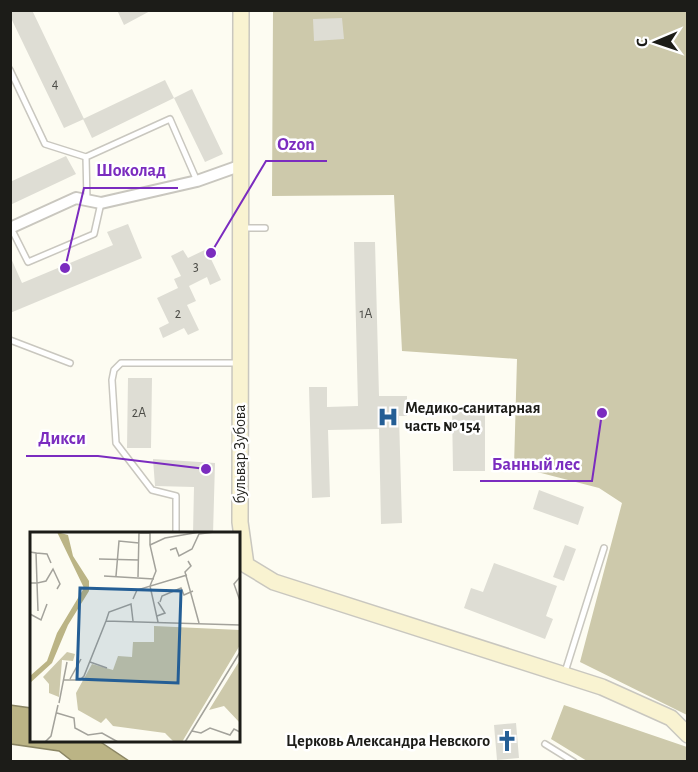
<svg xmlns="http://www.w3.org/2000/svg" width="698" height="772" viewBox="0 0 698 772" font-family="'Alegreya Sans',sans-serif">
  <rect width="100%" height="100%" fill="#fdfcf2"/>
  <path fill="#cdc9ab" d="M273 11H687V715L580 662 622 503 599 488 514 466 517 359 402 351 394 195 272 196Z
    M564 705 687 747V761H587L551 739Z"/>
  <path fill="#bbb485" stroke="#8b8664" stroke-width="1.5" d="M10 705 31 708 32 740 99 741 129 761H72L59 751 11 744Z"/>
  <path fill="#deddd4" d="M10 10H32L84 119 64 128 10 16Z
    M117 10H152L124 25Z
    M342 18 344 39 314 41 313 19Z
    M165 80 174 98 192 89 223 154 205 162 174 98 92 138 83 119Z
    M66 156 76 174 10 205V182Z
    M128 224 142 258 10 313V256L22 283 113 245 107 232Z
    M354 242H375L379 396H407V416H399L402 523 381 524 379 429 328 430 330 497 312 498 309 387H327V407L358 406Z
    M213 246 218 256 211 259 221 280 210 285 207 277 189 286 196 301 187 305 199 330 188 335 184 328 163 338 159 328 169 323 157 298 178 288 174 279 181 276 171 256 183 250 188 258Z
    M128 378H152L151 448H127Z
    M452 407H485V471H453Z
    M153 459 215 463 213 534H193L194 487 155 486Z
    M539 490 584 507 578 525 533 509Z
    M565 545 576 549 564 581 553 577Z
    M494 563 557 586 546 616 553 619 545 639 464 608 471 588 483 592Z
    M516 723 519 758 497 760 494 725Z"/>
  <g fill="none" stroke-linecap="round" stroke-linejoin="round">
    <defs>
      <path id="lane" d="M10 70 45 144 86 157
        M87 200 86 157 170 119 197 181
        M11 228 28 262 94 234 101 203
        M243 228H265
        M10 340 70 363
        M176 534V496L152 490 116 443 112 380 114 370 121 363H238
        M565 672 604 548
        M545 744 574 762"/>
      <path id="street" d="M10 228 76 198 101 203 197 181 242 165"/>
      <path id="secondary" d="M241 10 240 522 246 565 274 582 602 687 671 718 688 735"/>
    </defs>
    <use href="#lane" stroke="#c9c7bf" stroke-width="8"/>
    <use href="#street" stroke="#c9c7bf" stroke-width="14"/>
    <use href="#secondary" stroke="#c9c7bf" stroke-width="18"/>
    <use href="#lane" stroke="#fff" stroke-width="5"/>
    <use href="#street" stroke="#fff" stroke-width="10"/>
    <use href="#secondary" stroke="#f9f3d1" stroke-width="15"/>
  </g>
  <defs>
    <symbol id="hospital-bare" viewBox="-9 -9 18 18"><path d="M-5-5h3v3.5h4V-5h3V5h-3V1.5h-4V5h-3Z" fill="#245e95" stroke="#fff" stroke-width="2.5" paint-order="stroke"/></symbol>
    <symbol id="church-bare" viewBox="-9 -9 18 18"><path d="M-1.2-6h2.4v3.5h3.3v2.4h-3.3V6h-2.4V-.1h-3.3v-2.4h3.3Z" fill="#245e95" stroke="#fff" stroke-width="2.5" paint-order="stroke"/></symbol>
  </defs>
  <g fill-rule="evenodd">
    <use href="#hospital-bare" x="373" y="402" width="30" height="30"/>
    <use href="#church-bare" x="492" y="726" width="30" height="30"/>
  </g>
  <g text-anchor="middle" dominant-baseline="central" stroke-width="5" stroke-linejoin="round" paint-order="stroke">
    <g font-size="14" fill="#4c4c47">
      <text x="55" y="84">4</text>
      <text x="196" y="267">3</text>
      <text x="178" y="314">2</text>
      <text x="366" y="314">1А</text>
      <text x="139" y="413">2А</text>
    </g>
    <g font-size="16" font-weight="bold" fill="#1c1c18" stroke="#fff" text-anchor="start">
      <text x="405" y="408">Медико-санитарная<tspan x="405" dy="18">часть № 154</tspan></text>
      <text x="490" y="741" text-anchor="end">Церковь Александра Невского</text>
    </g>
    <g font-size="16" fill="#1c1c18" stroke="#fff">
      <text transform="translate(240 454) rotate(-90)">бульвар Зубова</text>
    </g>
  </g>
  <g transform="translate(30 532)">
    <rect width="210" height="210" fill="#fdfcf2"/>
    <path d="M124 94 210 98V113L152 210H144L135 201 83 194 76 186 71 191 48 178 46 161 62 132 83 138 88 124 102 125 103 110H124ZM37 120 45 122 43 129 32 128 29 165 19 161V152L13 145ZM210 128V191L194 174 179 178Z" fill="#cdc9ab"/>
    <path d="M27 0 38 3 43 24 59 49V59L38 93 22 131 0 151V144L17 129 27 101 54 56Z" fill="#bbb485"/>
    <path fill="none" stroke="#a3a29b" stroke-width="1.5" d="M109 1H120V13M140 18 146 16 149 24 162 17 169 2 184 0M0 20 6 21 7 51H0M6 21 17 22 21 31M69 27 109 28M158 29 161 34 155 40 169 91M74 44 124 47M86 44 89 9 109 11M108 45 109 0M210 45 204 52 210 69M103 67 107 58 157 43M130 70 132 64 151 56 154 63 163 59M8 79 7 51 16 49 23 37 30 52 27 57M0 82 11 88 17 72M127 84 135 81 128 70M76 89 79 80 101 72 103 89M128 90 120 54 126 39 120 13 135 6 170 0M60 130 77 136M40 147 51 127M34 148H50L54 144 76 89 210 93M29 171 37 130M27 181 44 186 45 196 58 203 72 201 88 210M162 199 171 201 180 196 200 203 204 197 210 200M15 210 21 204 28 173M155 210 210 120"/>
    <path fill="#245e95" fill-opacity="0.15" stroke="#245e95" stroke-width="3" d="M50 56 151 59 148 151 47 147Z"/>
    <rect width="210" height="210" fill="none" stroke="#1c1c18" stroke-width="3"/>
  </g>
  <path fill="none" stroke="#7b2cbf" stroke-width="2" d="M211 253L266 161H327M65 268L84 188H178M206 469L98 456H26M602 413L592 481H480"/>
  <g fill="#7b2cbf" stroke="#fff" stroke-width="2">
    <circle cx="211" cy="253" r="6"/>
    <circle cx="65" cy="268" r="6"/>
    <circle cx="206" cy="469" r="6"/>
    <circle cx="602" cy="413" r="6"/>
  </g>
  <g font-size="18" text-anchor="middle" font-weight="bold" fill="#7b2cbf" stroke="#fff" stroke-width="5" stroke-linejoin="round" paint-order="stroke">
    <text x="296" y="150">Ozon</text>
    <text x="131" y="176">Шоколад</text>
    <text x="62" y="444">Дикси</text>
    <text x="536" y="470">Банный лес</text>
  </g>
  <rect width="698" height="772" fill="none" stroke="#1c1c18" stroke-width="24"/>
  <g transform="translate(656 42) rotate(268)" stroke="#ffffff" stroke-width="4.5" paint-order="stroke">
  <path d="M0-4.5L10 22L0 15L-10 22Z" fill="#1c1c18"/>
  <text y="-9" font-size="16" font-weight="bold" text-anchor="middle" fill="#1c1c18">С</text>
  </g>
</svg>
